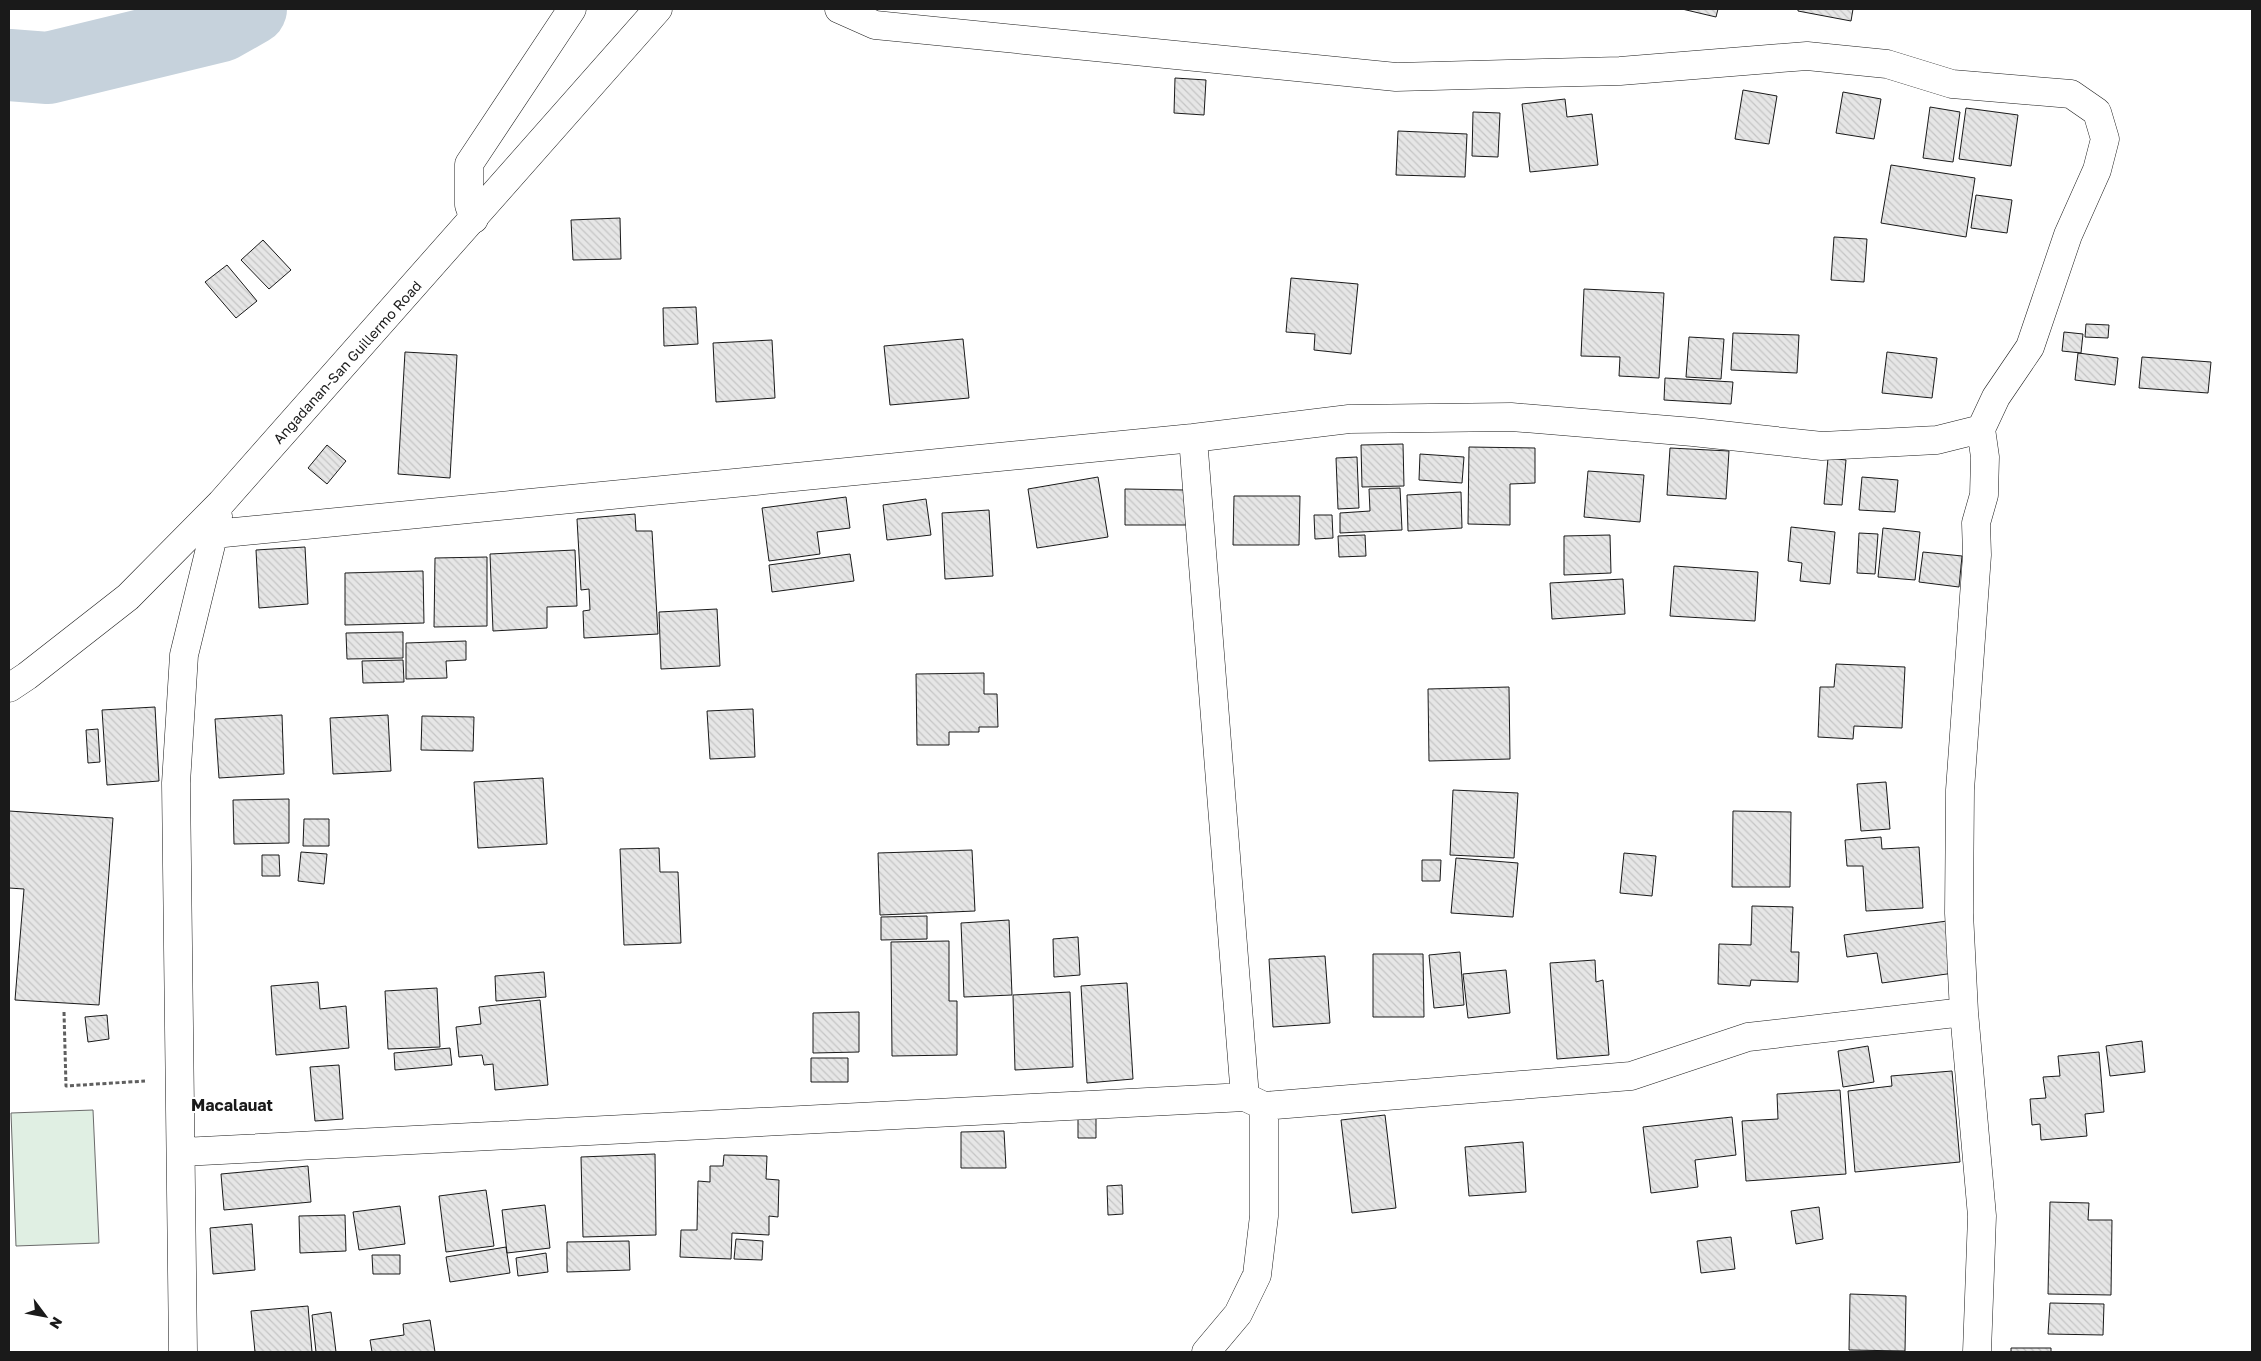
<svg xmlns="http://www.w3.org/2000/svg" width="2261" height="1361" viewBox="0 0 2261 1361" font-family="'Golos Text',sans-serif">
  <defs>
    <pattern id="building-back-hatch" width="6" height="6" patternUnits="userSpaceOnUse" patternTransform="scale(1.25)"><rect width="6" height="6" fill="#e6e6e6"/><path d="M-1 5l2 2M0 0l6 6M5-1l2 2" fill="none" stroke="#c5c5c5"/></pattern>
  </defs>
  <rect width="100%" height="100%" fill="#fff"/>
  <path fill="#e0efe3" stroke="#6a6a6a" d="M93 1110 99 1243 16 1246 11 1113Z"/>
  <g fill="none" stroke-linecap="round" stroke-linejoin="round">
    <path stroke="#c6d2dc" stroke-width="72" d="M9 65 48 68 221 26 251 9"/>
  </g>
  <path fill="url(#building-back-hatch)" stroke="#1a1a1a" d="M1682 9H1718L1716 17Z
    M1798 9H1853L1851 21 1798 11Z
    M1175 78 1206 80 1204 115 1174 113Z
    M1743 90 1777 96 1769 144 1735 139Z
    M1843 92 1881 99 1874 139 1836 133Z
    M1565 99 1567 117 1592 114 1598 165 1530 172 1522 104Z
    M1930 107 1960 112 1953 162 1923 158Z
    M1966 108 2018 115 2011 166 1959 159Z
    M1473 112 1500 113 1498 157 1472 156Z
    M1398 131 1467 134 1465 177 1396 175Z
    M1891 165 1975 178 1966 237 1881 223Z
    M1976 195 2012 200 2007 233 1971 228Z
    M620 218 621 259 573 260 571 220Z
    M1834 237 1867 239 1864 282 1831 280Z
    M263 240 291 270 269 289 241 260Z
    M227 265 257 301 236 318 205 282Z
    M1291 278 1358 284 1351 354 1314 350 1315 334 1286 332Z
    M1584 289 1664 293 1659 378 1619 376 1620 357 1581 356Z
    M696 307 698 344 664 346 663 308Z
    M2086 324 2109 325 2108 338 2085 337Z
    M2064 332 2083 334 2081 353 2062 351Z
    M1733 333 1799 335 1797 373 1731 370Z
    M1689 337 1724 339 1721 379 1686 377Z
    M963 339 969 398 890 405 884 346Z
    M772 340 775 398 716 402 713 343Z
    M405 352 457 355 450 478 398 474Z
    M1887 352 1937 358 1932 398 1882 393Z
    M2078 353 2118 358 2115 385 2075 380Z
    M2142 357 2211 362 2208 393 2139 388Z
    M1665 378 1733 382 1731 404 1664 400Z
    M1403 444 1404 486 1362 487 1361 445Z
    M327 445 346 461 327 484 308 468Z
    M1469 447 1535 448V483L1510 484V525L1468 524Z
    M1670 448 1729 451 1726 499 1667 495Z
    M1420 454 1464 457 1462 483 1419 480Z
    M1357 457 1359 508 1338 509 1336 458Z
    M1828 458 1846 460 1842 505 1824 504Z
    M1588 471 1644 475 1640 522 1584 517Z
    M1098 477 1108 537 1037 548 1028 489Z
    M1862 477 1898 480 1895 512 1859 510Z
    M1400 488 1402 530 1340 533V513L1370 511 1369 489Z
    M1125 489 1186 490V525H1125Z
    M1461 492 1462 528 1408 531 1407 495Z
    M1234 496H1300L1299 545H1233Z
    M846 497 850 528 817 532 820 554 769 561 762 508Z
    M926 499 931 535 887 540 883 505Z
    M989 510 993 576 945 579 942 513Z
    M635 514 636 531H652L658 634 584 638 583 611 590 610 589 589 581 590 577 519Z
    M1314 515H1332L1333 538 1315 539Z
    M1791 527 1835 532 1830 584 1800 581 1802 563 1788 561Z
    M1883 528 1920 532 1915 580 1878 577Z
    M1859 533 1878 534 1875 574 1857 573Z
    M1365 535 1366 556 1339 557 1338 536Z
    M1610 535 1611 573 1564 575V536Z
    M305 547 308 604 259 608 256 550Z
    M575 550 577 606 547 607V628L493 631 490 554Z
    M1923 552 1962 556 1959 587 1919 582Z
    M850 554 854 581 772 592 769 565Z
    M487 557V626L434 627 435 558Z
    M1674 566 1758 572 1755 621 1670 616Z
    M423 571 424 623 345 625V573Z
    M1623 579 1625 614 1552 619 1550 583Z
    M717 609 720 666 661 669 659 612Z
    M403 632V658L347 659 346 633Z
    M466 641V660L446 661 447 678 406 679V643Z
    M403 660 404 682 363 683 362 661Z
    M1836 664 1905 667 1902 728 1854 726 1853 739 1818 737 1820 687H1834Z
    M984 673V694H997L998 727H979V732H949V745H917L916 674Z
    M1509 687 1510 759 1429 761 1428 689Z
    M155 707 159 781 107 785 102 710Z
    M753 709 755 757 710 759 707 711Z
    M282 715 284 774 219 778 215 719Z
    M388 715 391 771 333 774 330 718Z
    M422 716 474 717 473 751 421 750Z
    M98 729 100 762 88 763 86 730Z
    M543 778 547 844 478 848 474 782Z
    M1886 782 1890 829 1861 831 1857 784Z
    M1453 790 1518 793 1514 858 1450 855Z
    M289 799V843L234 844 233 800Z
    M9 811 113 818 99 1005 15 1000 24 889 9 888Z
    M1733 811 1791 812 1790 887H1732Z
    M304 819H329V846H303Z
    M1881 837 1882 849 1919 847 1923 908 1866 911 1863 866H1847L1845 840Z
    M659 848 660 872H678L681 943 624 945 620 849Z
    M972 850 975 911 880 915 878 853Z
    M301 852 327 854 324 884 298 881Z
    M1624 853 1656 856 1652 896 1620 893Z
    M262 855H279L280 876H262Z
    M1456 858 1518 863 1513 917 1451 913Z
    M1422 860H1441L1440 881H1422Z
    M1752 906 1793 907 1791 952H1799L1798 982 1751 980 1750 986 1718 984 1719 944 1751 945Z
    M927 916V939L881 940V917Z
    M1009 920 1012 995 964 997 961 923Z
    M1947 921 1954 973 1882 983 1877 953 1847 957 1844 935Z
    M1078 937 1080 975 1054 977 1053 939Z
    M949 941V1001H957V1055L892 1056 891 942Z
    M1460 952 1464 1005 1434 1008 1429 955Z
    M1373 954H1423L1424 1017H1373Z
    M1325 956 1330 1023 1273 1027 1269 959Z
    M1595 960 1596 982 1603 980 1609 1055 1557 1059 1550 963Z
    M1506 970 1510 1013 1468 1018 1463 974Z
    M544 972 546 997 496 1001 495 976Z
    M318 982 320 1009 346 1006 349 1048 276 1055 271 986Z
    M1127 983 1133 1079 1087 1083 1081 986Z
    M437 988 440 1047 388 1049 385 991Z
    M1070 992 1073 1067 1015 1070 1013 995Z
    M540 1000 548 1085 495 1090 493 1064 484 1065 482 1055 459 1057 456 1027 481 1024 479 1007Z
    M859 1012V1052L813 1053V1013Z
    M107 1015 109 1039 88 1042 85 1017Z
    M2142 1041 2145 1072 2110 1076 2106 1046Z
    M1868 1046 1874 1082 1843 1087 1838 1051Z
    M450 1048 452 1065 395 1070 394 1053Z
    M2099 1052 2104 1112 2085 1114 2087 1136 2041 1140 2040 1124 2032 1125 2030 1099 2046 1098 2043 1077 2060 1076 2058 1056Z
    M811 1058H848V1082H811Z
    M339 1065 343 1119 315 1121 310 1067Z
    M1952 1071 1960 1162 1855 1172 1848 1091 1892 1086 1891 1076Z
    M1840 1090 1846 1174 1746 1181 1742 1121 1778 1119 1777 1094Z
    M1385 1115 1396 1208 1352 1213 1341 1120Z
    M1078 1116H1096V1138H1078Z
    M1732 1117 1736 1155 1695 1160 1698 1187 1651 1193 1643 1127Z
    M1004 1131 1006 1168H961V1132Z
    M1523 1142 1526 1192 1469 1196 1465 1147Z
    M655 1154 656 1235 583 1237 581 1157Z
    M724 1155 767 1156 766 1179 779 1180 778 1217 769 1216V1235L732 1233 731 1259 680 1257 681 1230H697L698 1181 710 1182V1166H723Z
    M308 1166 311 1202 224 1210 221 1174Z
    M1122 1185 1123 1214 1108 1215 1107 1186Z
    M486 1190 494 1246 446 1252 439 1196Z
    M2050 1202 2089 1203 2088 1220H2112L2111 1295 2048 1294Z
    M545 1205 550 1248 507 1253 502 1210Z
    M400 1206 405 1244 359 1250 353 1212Z
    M1819 1207 1823 1239 1796 1244 1791 1211Z
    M345 1215 346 1251 300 1253 299 1216Z
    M252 1224 255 1270 213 1274 210 1228Z
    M1731 1237 1735 1269 1701 1273 1697 1241Z
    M736 1239 763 1241 762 1260 734 1259Z
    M629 1241 630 1270 567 1272V1242Z
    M506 1247 510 1273 450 1282 446 1257Z
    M546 1253 548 1272 518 1276 516 1258Z
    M372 1255H400V1274H373Z
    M1850 1294 1906 1296 1905 1351 1849 1350Z
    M2050 1303 2104 1304 2103 1335 2048 1334Z
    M308 1306 312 1352H255L251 1311Z
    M331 1312 336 1352H316L312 1315Z
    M430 1320 435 1352H372L370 1340 404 1335 403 1324Z
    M2011 1348H2051V1352H2011Z"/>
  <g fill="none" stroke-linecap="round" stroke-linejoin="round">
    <defs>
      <path id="minor" d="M839 9 875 25 1396 77 1620 71 1807 56 1887 64 1952 84 2071 94 2097 112 2105 139 2097 170 2068 235 2030 347 1996 397 1981 429 1985 457 1984 495 1976 523 1977 555 1960 790 1959 913 1964 1012 1982 1216 1977 1352
        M474 219 469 205V164L572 9
        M214 534 1193 438 1349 419 1511 417 1693 432 1822 446 1937 440 1981 429
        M1245 1097 1264 1106 1631 1076 1748 1037 1964 1012
        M182 1152 1245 1097 1193 438
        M183 1352 176 783 184 655 218 516
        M1206 1352 1238 1314 1257 1275 1264 1216V1106"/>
      <path id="secondary" d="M9 688 27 676 128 597 221 503 658 9"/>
    </defs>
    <use href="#minor" stroke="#1a1a1a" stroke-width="29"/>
    <use href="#secondary" stroke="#1a1a1a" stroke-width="29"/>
    <path stroke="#5f5f5f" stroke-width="3" stroke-dasharray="4 2.5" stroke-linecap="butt" d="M64 1012 66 1086 145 1081"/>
    <use href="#minor" stroke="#fff" stroke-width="28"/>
    <use href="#secondary" stroke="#fff" stroke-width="28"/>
  </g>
  <g text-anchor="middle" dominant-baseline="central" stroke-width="4" stroke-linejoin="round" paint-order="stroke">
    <g font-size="14" fill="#1a1a1a" stroke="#fff">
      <text transform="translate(347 362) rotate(-48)">Angadanan-San Guillermo Road</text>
    </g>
    <g font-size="16" font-weight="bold" fill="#1a1a1a" stroke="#fff">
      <text x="232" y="1105">Macalauat</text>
    </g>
  </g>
  <rect width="2261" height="1361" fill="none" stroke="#1a1a1a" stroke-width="20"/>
  <g transform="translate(45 1316) rotate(122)" stroke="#ffffff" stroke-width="4" paint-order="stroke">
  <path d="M0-4L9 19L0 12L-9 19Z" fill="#1a1a1a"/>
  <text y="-8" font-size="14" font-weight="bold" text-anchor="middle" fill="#1a1a1a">N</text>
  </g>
</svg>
